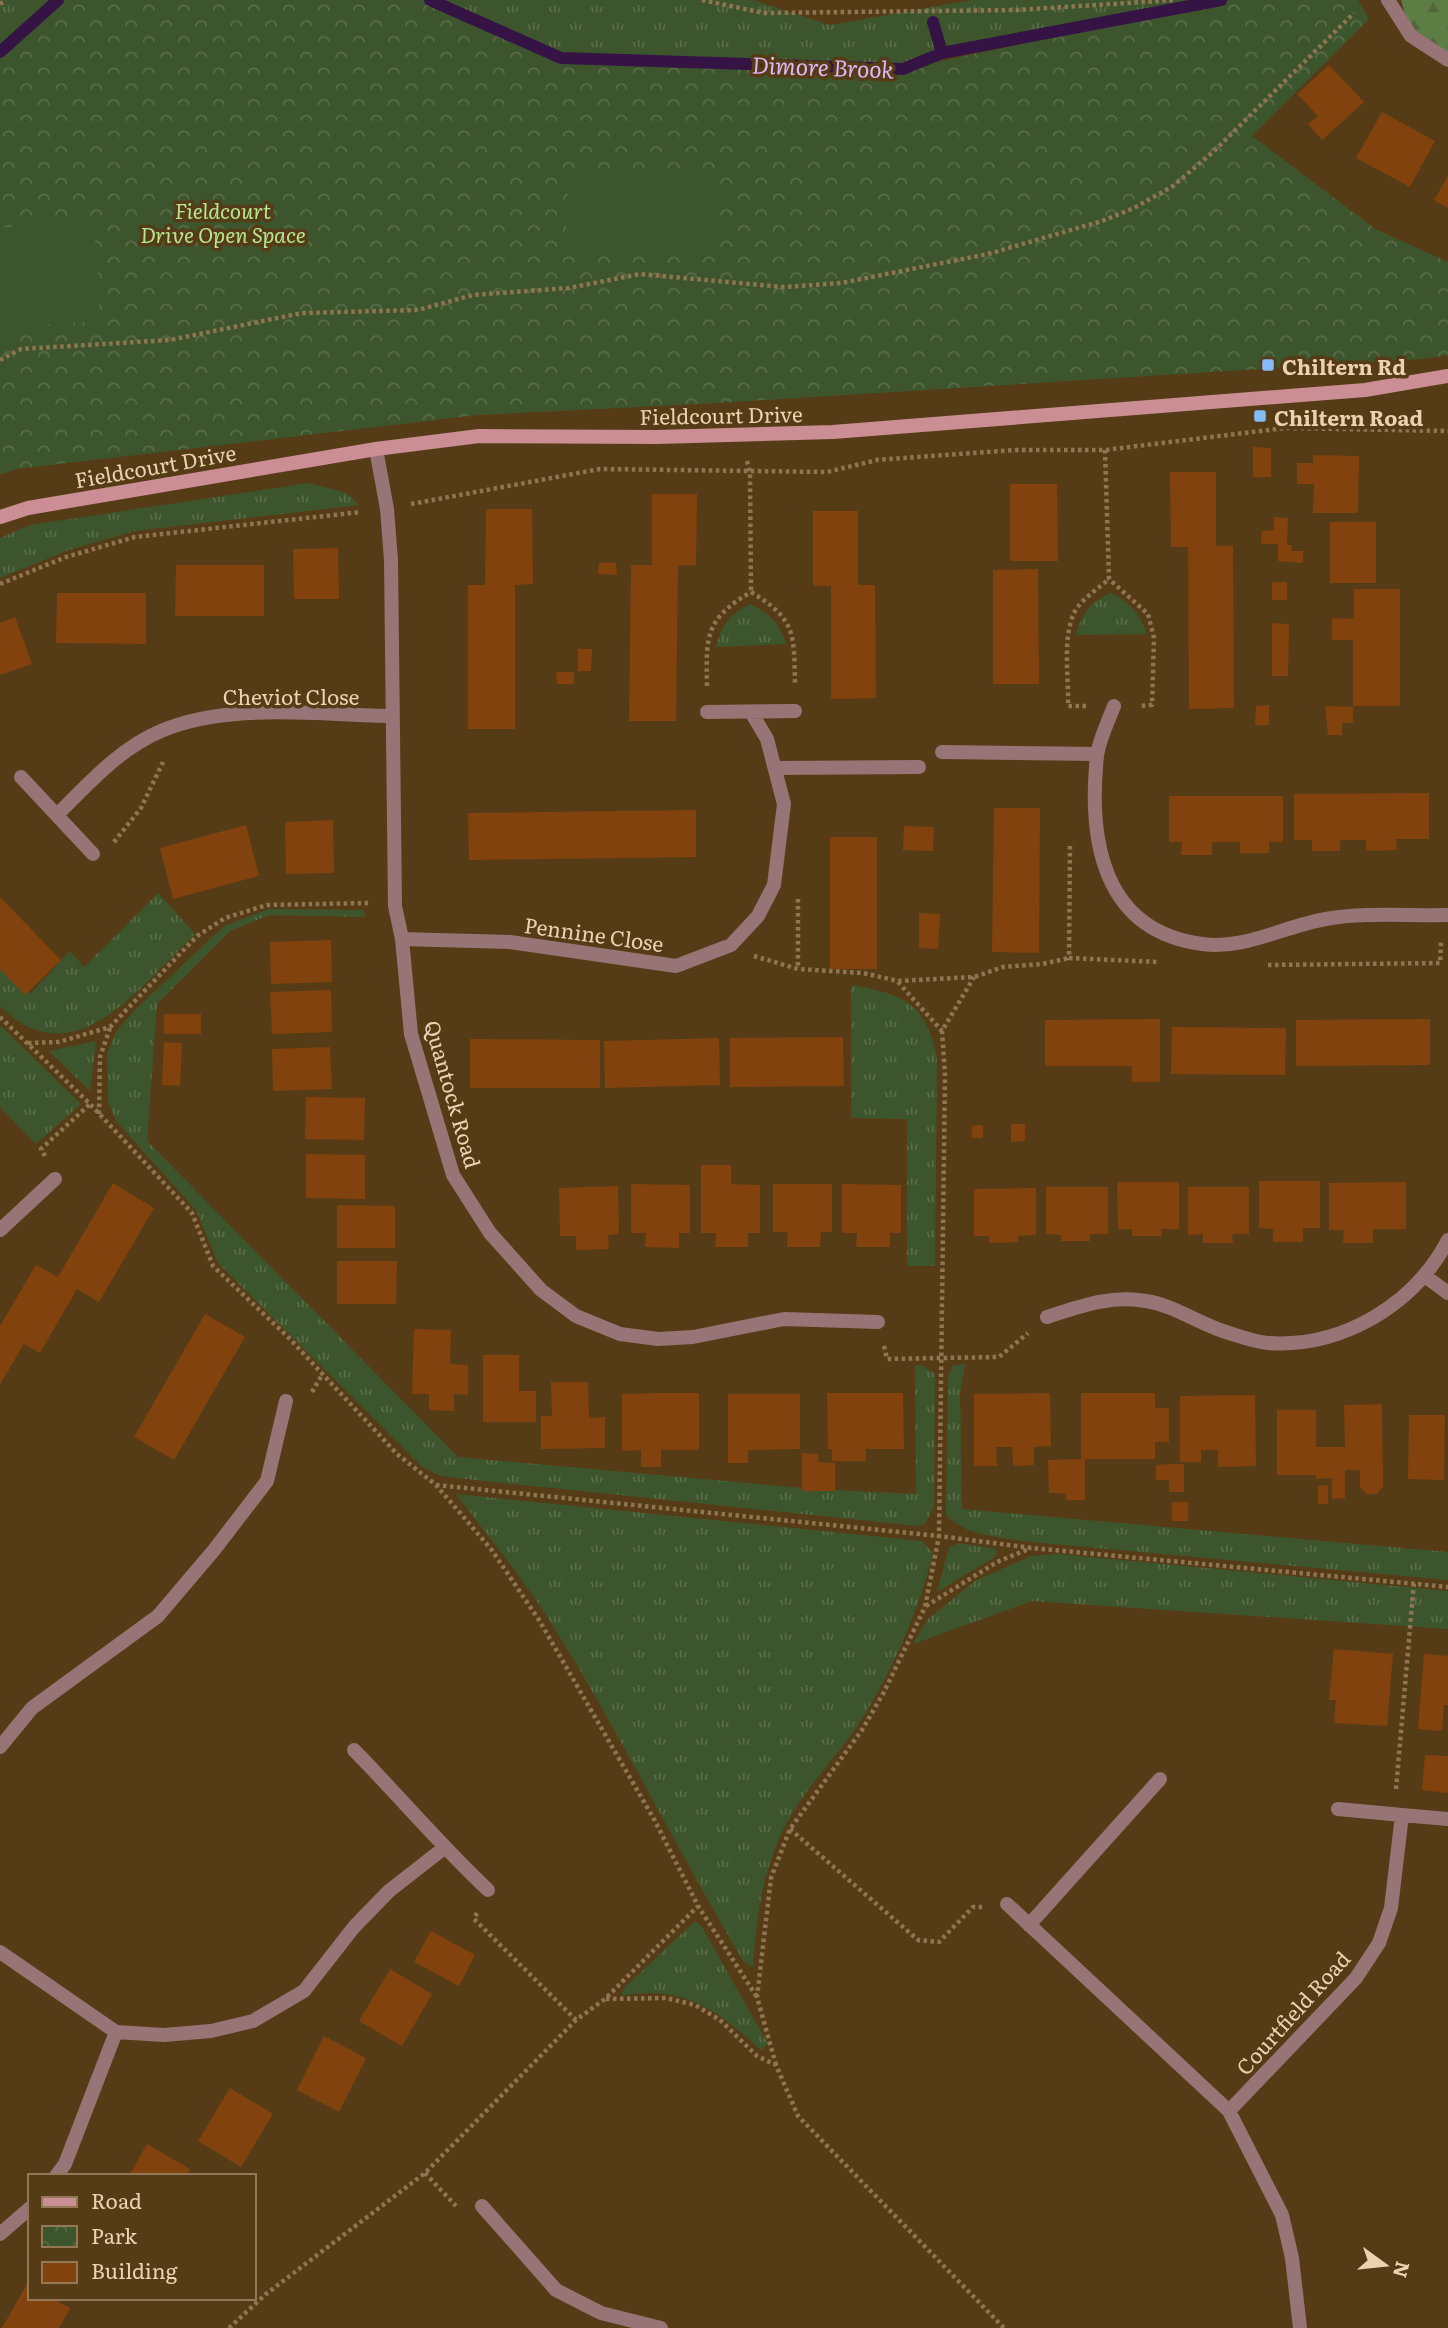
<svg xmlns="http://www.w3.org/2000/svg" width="1448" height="2328" viewBox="0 0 1448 2328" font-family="Literata,serif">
  <defs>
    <pattern id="grass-tufts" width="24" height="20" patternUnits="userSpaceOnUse" patternTransform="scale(1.75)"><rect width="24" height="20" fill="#3d552c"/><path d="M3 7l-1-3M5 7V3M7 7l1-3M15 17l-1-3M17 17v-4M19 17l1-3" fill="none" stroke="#596d48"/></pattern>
    <pattern id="forest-firs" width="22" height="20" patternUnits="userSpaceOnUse" patternTransform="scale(1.75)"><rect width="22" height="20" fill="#5c7e44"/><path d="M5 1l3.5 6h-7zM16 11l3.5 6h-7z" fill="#54653e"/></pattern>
    <pattern id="park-crowns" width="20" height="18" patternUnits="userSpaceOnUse" patternTransform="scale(1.75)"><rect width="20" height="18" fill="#3d552c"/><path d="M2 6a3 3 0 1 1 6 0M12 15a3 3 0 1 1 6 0" fill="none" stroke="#596d48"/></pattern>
  </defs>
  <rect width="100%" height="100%" fill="#563c16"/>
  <path fill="url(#grass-tufts)" d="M0 0H58L0 52Z
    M430 0H753L830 25 972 0H1221L942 53 903 69 561 58Z
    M309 483 346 493 359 505 134 531 66 551 0 578V538L30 525Z
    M1111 593C1131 603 1139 613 1147 634L1076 635C1082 612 1090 603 1111 593Z
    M750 604C771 614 779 623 786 644L716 647C722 624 729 615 750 604Z
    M158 893 195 934C142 984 74 1081 0 1006V963L31 993 70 951 84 967Z
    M269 909 364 910 365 917 269 915 230 931 157 1004 147 1141 458 1457 813 1489 916 1494 915 1365H922L935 1374 934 1506 925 1524 917 1526 475 1480 441 1476 422 1467 218 1263 196 1210 116 1121 108 1101 107 1053 118 1029 137 1008 224 926Z
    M851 985C903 995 924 1000 937 1057L935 1266H907V1119L851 1118Z
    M0 1025 81 1104 36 1144 0 1107Z
    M96 1041 90 1091 49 1051Z
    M965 1364 960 1393 962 1509 1448 1552V1580L1031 1542C1001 1537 969 1538 946 1515L948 1379 952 1366Z
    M456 1494 922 1541 933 1553C918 1614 890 1676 856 1728 833 1761 802 1792 784 1828 762 1873 756 1918 753 1968L744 1962C680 1855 625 1743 560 1637 529 1586 492 1541 456 1494Z
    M959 1543 997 1549 995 1557 937 1592 949 1547Z
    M1058 1554 1448 1591V1629L1032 1601 913 1644 928 1619 975 1581 1031 1556Z
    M695 1921 702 1927 768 2044 761 2050C717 2010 684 1984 621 1996L624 1988Z"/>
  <path fill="url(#forest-firs)" d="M1401 0H1448V60L1411 36Z"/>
  <path fill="url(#park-crowns)" d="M58 0H430L562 58 903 69 1231 0H1358L1369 19 1252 136 1375 229 1448 262V355L1421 359 701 404 478 415 16 469 0 475V52Z"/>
  <path fill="#3d552c" d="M569 171 717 177 714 252 565 246Z
    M94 221 100 321 0 328V228Z"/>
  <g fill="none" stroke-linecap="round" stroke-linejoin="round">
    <path stroke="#351445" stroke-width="12" d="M430 0 561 58 903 69 942 53 1221 0
      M933 22 942 53
      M0 52 58 0"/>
  </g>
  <path fill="#81420e" d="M1329 65 1364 102 1322 140 1308 124 1318 116 1297 94Z
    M1382 112 1435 141 1410 187 1356 158Z
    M1448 176V208L1434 200Z
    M1253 447 1271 448V477H1253Z
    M1313 455 1359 456 1358 513H1313L1314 484H1297V463H1313Z
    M1170 472H1216V546H1233L1234 708 1189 709 1188 547H1171Z
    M1010 484H1057L1058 561H1010Z
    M652 494H697L696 565H678L676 721H629L631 565H652Z
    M486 509H532L533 584 515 585V729H468V585H485Z
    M813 511H858V585H875L876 698 831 699V586H813Z
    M1274 517 1288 518 1287 545H1292L1291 551H1303V563L1278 561V544H1261L1262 531 1274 530Z
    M1330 522H1376V583H1330Z
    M338 548 339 599H294L293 549Z
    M599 563H616L617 575 598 574Z
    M176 565H264V616H175Z
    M1038 569 1039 684H993V570Z
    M1272 582H1287V600H1272Z
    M1354 589H1400V706H1353V640H1332V618L1354 619Z
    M57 593H146V644L56 643Z
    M15 617 32 664 0 675V623Z
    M1272 623 1289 624 1288 676H1272Z
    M578 649H592L591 671H578Z
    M556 672H574V684H557Z
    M1269 705V725H1255L1256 706Z
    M1325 706 1353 707V723H1342V735H1328Z
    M1429 793V839H1396L1397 850 1366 851V840H1340V851H1312V840H1294V794Z
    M1169 796H1283V842H1269V853H1240V842H1212V855H1181L1182 842H1169Z
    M994 808H1040L1039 953 992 952Z
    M696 810V857L469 860 468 813Z
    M333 820 334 873 286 874 285 822Z
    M246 825 259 876 173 899 160 848Z
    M904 826 934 827 933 851 903 850Z
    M830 837H877V969H830Z
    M0 897 61 960 25 995 0 969Z
    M919 913 940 914 938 949 919 948Z
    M331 940 332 982 271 984 270 942Z
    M331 990 332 1032 272 1034 270 992Z
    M164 1014H201V1034H164Z
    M1160 1019V1082H1132V1066H1045V1020Z
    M1430 1019V1065L1296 1066V1020Z
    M1172 1027 1286 1028 1285 1075 1171 1074Z
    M843 1037 844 1086 730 1087V1038Z
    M719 1038 720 1085 605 1088 604 1041Z
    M470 1039 600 1040V1088H470Z
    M164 1042 182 1043 180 1086 162 1085Z
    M330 1047 332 1089 273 1091 272 1049Z
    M306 1097 365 1098 364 1140 305 1139Z
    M1011 1124H1025V1141L1011 1142Z
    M983 1125V1138H972V1126Z
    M306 1154 365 1155V1199L306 1198Z
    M701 1165H731V1184L760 1185V1233H748V1247H715L716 1233H701Z
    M1259 1181H1320V1228H1303V1242H1273V1229L1259 1228Z
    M1117 1182H1179V1229H1161L1162 1236H1132V1229H1118Z
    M1406 1182V1229H1373V1243H1343L1344 1230H1329V1183Z
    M113 1183 154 1208 99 1302 77 1289 40 1353 24 1344 0 1384V1326L36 1265 58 1277Z
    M631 1184 690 1185V1233H679V1248L645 1247 646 1233H631Z
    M773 1184H832V1232H821L820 1247H787L788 1232H773Z
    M842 1184 901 1185V1233H890V1247H856L857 1233H842Z
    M618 1186 619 1234 608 1235 609 1249 576 1250V1236H560L559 1188Z
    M1046 1187H1108V1234H1090V1241H1061V1235L1046 1234Z
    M1188 1187H1249V1234H1232L1233 1243H1203V1234L1188 1235Z
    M1036 1188V1235L1018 1236V1242L989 1243V1236H974V1189Z
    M337 1205 395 1206V1248H337Z
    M337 1261H397L396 1304H337Z
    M205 1314 245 1337 174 1460 134 1437Z
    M414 1329 451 1330 450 1364 468 1365V1395L454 1394V1411L429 1410V1394H412Z
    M483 1355H519V1391H536V1422H483Z
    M551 1382H588L589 1418 605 1417V1448L541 1449V1416H552Z
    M660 1393H699V1450H661V1467H641V1450L622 1451V1394Z
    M827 1393H903L904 1449H866V1461H832V1449H828Z
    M1050 1393 1051 1446 1034 1447V1465L1013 1466 1012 1447H996L997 1466H974V1394Z
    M1081 1393H1155V1408H1169V1442H1155V1459H1085V1500H1066V1493H1049L1048 1460 1081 1459Z
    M728 1394H800V1449L748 1450V1463H728Z
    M1255 1395 1256 1466 1218 1467V1450H1201V1462H1180V1396Z
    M1382 1404 1383 1486 1377 1494H1366L1360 1486V1470H1345V1498L1332 1499V1478L1316 1479V1475H1277V1410H1316V1447H1345L1344 1405Z
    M1409 1415H1445L1444 1480 1408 1479Z
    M802 1453 819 1454 818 1462 835 1463V1491H802Z
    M1169 1464H1184V1492H1169V1480H1156V1465Z
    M1328 1485V1504H1318V1486Z
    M1172 1502H1188V1521H1172Z
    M1334 1649 1393 1654 1387 1726 1334 1723 1336 1700H1329Z
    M1424 1654 1448 1656V1705H1444L1442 1731 1418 1729Z
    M1425 1755 1448 1756V1793L1422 1790Z
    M431 1931 475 1955 459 1986 414 1962Z
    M390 1969 432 1994 402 2046 359 2021Z
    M324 2036 366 2058 339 2112 297 2090Z
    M230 2088 273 2114 241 2167 198 2141Z
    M147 2144 190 2169 186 2176H129Z
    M27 2284 30 2298H52L70 2308 59 2328H2Z"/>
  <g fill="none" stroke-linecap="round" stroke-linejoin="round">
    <path stroke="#8f7551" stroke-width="4.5" stroke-dasharray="3.5 3.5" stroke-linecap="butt" d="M702 0 764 13 1017 10 1175 0
      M0 4 6 0
      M0 360 21 349 170 340 302 313 418 310 473 295 569 288 640 274 783 287 841 283 988 254 1102 221 1134 208 1173 186 1213 152 1354 13
      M1105 450 1109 579 1148 614 1154 638 1152 705 1140 706
      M747 461 750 472 751 592
      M411 504 600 469 827 472 877 460 1016 450H1105L1285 428 1448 431
      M0 584 66 557 135 537 361 512
      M751 592C796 619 794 634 795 684
      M707 686C706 636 705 619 751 592
      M1086 706H1068C1069 678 1062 640 1074 613 1081 599 1098 589 1109 579
      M114 842 141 808 164 760
      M1070 846 1069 958 1158 962
      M798 899V969
      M754 956 798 969 863 973 898 981 974 977 1003 967 1042 964 1069 958
      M1268 965 1440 963 1441 941
      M898 982 942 1031
      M0 1017 90 1104 192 1213 213 1266 289 1338 397 1454 436 1485 491 1549 539 1620 655 1821 698 1906 757 1997
      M28 1043 59 1042 110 1027 197 936 225 918 267 905 369 903
      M99 1114 100 1057 110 1028
      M45 1156 41 1149 90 1104
      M884 1346 887 1359 999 1357 1028 1333
      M312 1392 322 1375
      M436 1485 939 1536 1032 1548 1448 1587
      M926 1606 997 1562 1031 1548
      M1396 1789 1414 1582
      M790 1829 918 1940 939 1942 973 1907H982
      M477 1913 474 1919 576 2020
      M606 1999 666 1998 695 2005 720 2020 757 2056 776 2065 798 2116 1004 2328
      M776 2065 757 1997 771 1878 790 1829 862 1730 884 1692 925 1607 939 1536 945 1074 942 1031 974 977
      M425 2173 456 2206
      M229 2328 266 2294 425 2173 576 2020 605 1999 698 1906"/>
    <path stroke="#997477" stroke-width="14" d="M1029 1925 1160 1779"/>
    <path stroke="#997477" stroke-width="14" d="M1388 0 1411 36 1448 60
      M376 449 387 509 391 560 395 906 402 939 411 1034 453 1175 490 1233 541 1290 576 1316 620 1334 658 1339 693 1337 784 1319 878 1322
      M1114 706C1108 722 1099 740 1097 756 1088 841 1103 931 1202 944 1245 950 1284 926 1326 919 1363 912 1410 916 1448 915
      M707 712 795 711
      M942 752 1097 754
      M775 768 919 767
      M21 777 93 854
      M57 815C87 785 120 748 161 731 229 702 318 715 391 716
      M402 939 510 942 676 966 731 945 758 916 774 885 784 804 767 739 751 712
      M0 1230 55 1179
      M1425 1276 1448 1293
      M1047 1317C1081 1306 1110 1295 1146 1301 1173 1305 1200 1324 1226 1332 1239 1336 1254 1342 1268 1343 1342 1348 1414 1305 1448 1240
      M0 1747 32 1708 158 1616 214 1550 267 1481 286 1401
      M354 1750C400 1797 441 1846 488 1890
      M1338 1809 1402 1815
      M1007 1904 1229 2111 1282 2215 1292 2258 1300 2328
      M0 1952 116 2032 164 2035 211 2031 253 2021 304 1991 354 1927 389 1891 444 1848
      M1229 2111 1356 1978 1379 1943 1391 1908 1402 1815 1448 1819
      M56 2176 65 2164 116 2032
      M482 2206 556 2290 601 2313 661 2328
      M0 2234 30 2208"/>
    <path stroke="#ca8e94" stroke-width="14" d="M0 517 28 508 376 449 479 436 657 437 833 432 1365 390 1448 376"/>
  </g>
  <g fill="#85bbfb" stroke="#563c16" stroke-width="2.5">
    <rect x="1261" y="358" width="14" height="14" rx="3.5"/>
    <rect x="1253" y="409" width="14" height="14" rx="3.5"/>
  </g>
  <g text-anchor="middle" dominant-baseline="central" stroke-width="7" stroke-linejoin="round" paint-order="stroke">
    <g font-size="21" font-style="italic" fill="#b4e591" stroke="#563c16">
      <text x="223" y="209">Fieldcourt<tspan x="223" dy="24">Drive Open Space</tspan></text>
    </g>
    <g font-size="21" font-weight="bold" fill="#ecd2b0" stroke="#563c16" text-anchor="start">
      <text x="1282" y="365">Chiltern Rd</text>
      <text x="1274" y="416">Chiltern Road</text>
    </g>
    <g font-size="21" fill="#ecd2b0" stroke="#563c16">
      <text transform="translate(721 414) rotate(-1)">Fieldcourt Drive</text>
      <text transform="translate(155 465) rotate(-10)">Fieldcourt Drive</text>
      <text x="291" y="695">Cheviot Close</text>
      <text transform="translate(594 933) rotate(8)">Pennine Close</text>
      <text transform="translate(454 1094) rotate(74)">Quantock Road</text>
      <text transform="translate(1292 2012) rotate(-48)">Courtfield Road</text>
    </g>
    <g font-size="23" font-style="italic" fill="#dfb6f6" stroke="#563c16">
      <text transform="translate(823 66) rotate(2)">Dimore Brook</text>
    </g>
  </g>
  <rect x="28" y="2174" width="228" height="126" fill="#563c16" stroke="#927854" stroke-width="2"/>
  <rect x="42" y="2197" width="35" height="10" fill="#ca8e94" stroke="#927854" stroke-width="2"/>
  <text x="91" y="2209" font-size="21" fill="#ecd2b0">Road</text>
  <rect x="42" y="2226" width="35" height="21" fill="url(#park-crowns)" stroke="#927854" stroke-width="2"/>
  <text x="91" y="2244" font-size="21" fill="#ecd2b0">Park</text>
  <rect x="42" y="2262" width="35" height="21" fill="#81420e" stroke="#927854" stroke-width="2"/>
  <text x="91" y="2279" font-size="21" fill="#ecd2b0">Building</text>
  <g transform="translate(1385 2265) rotate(105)" stroke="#563c16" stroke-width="5" paint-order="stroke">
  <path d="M0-5L12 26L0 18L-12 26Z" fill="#ecd2b0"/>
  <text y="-10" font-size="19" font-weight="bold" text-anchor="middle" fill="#ecd2b0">N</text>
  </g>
</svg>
